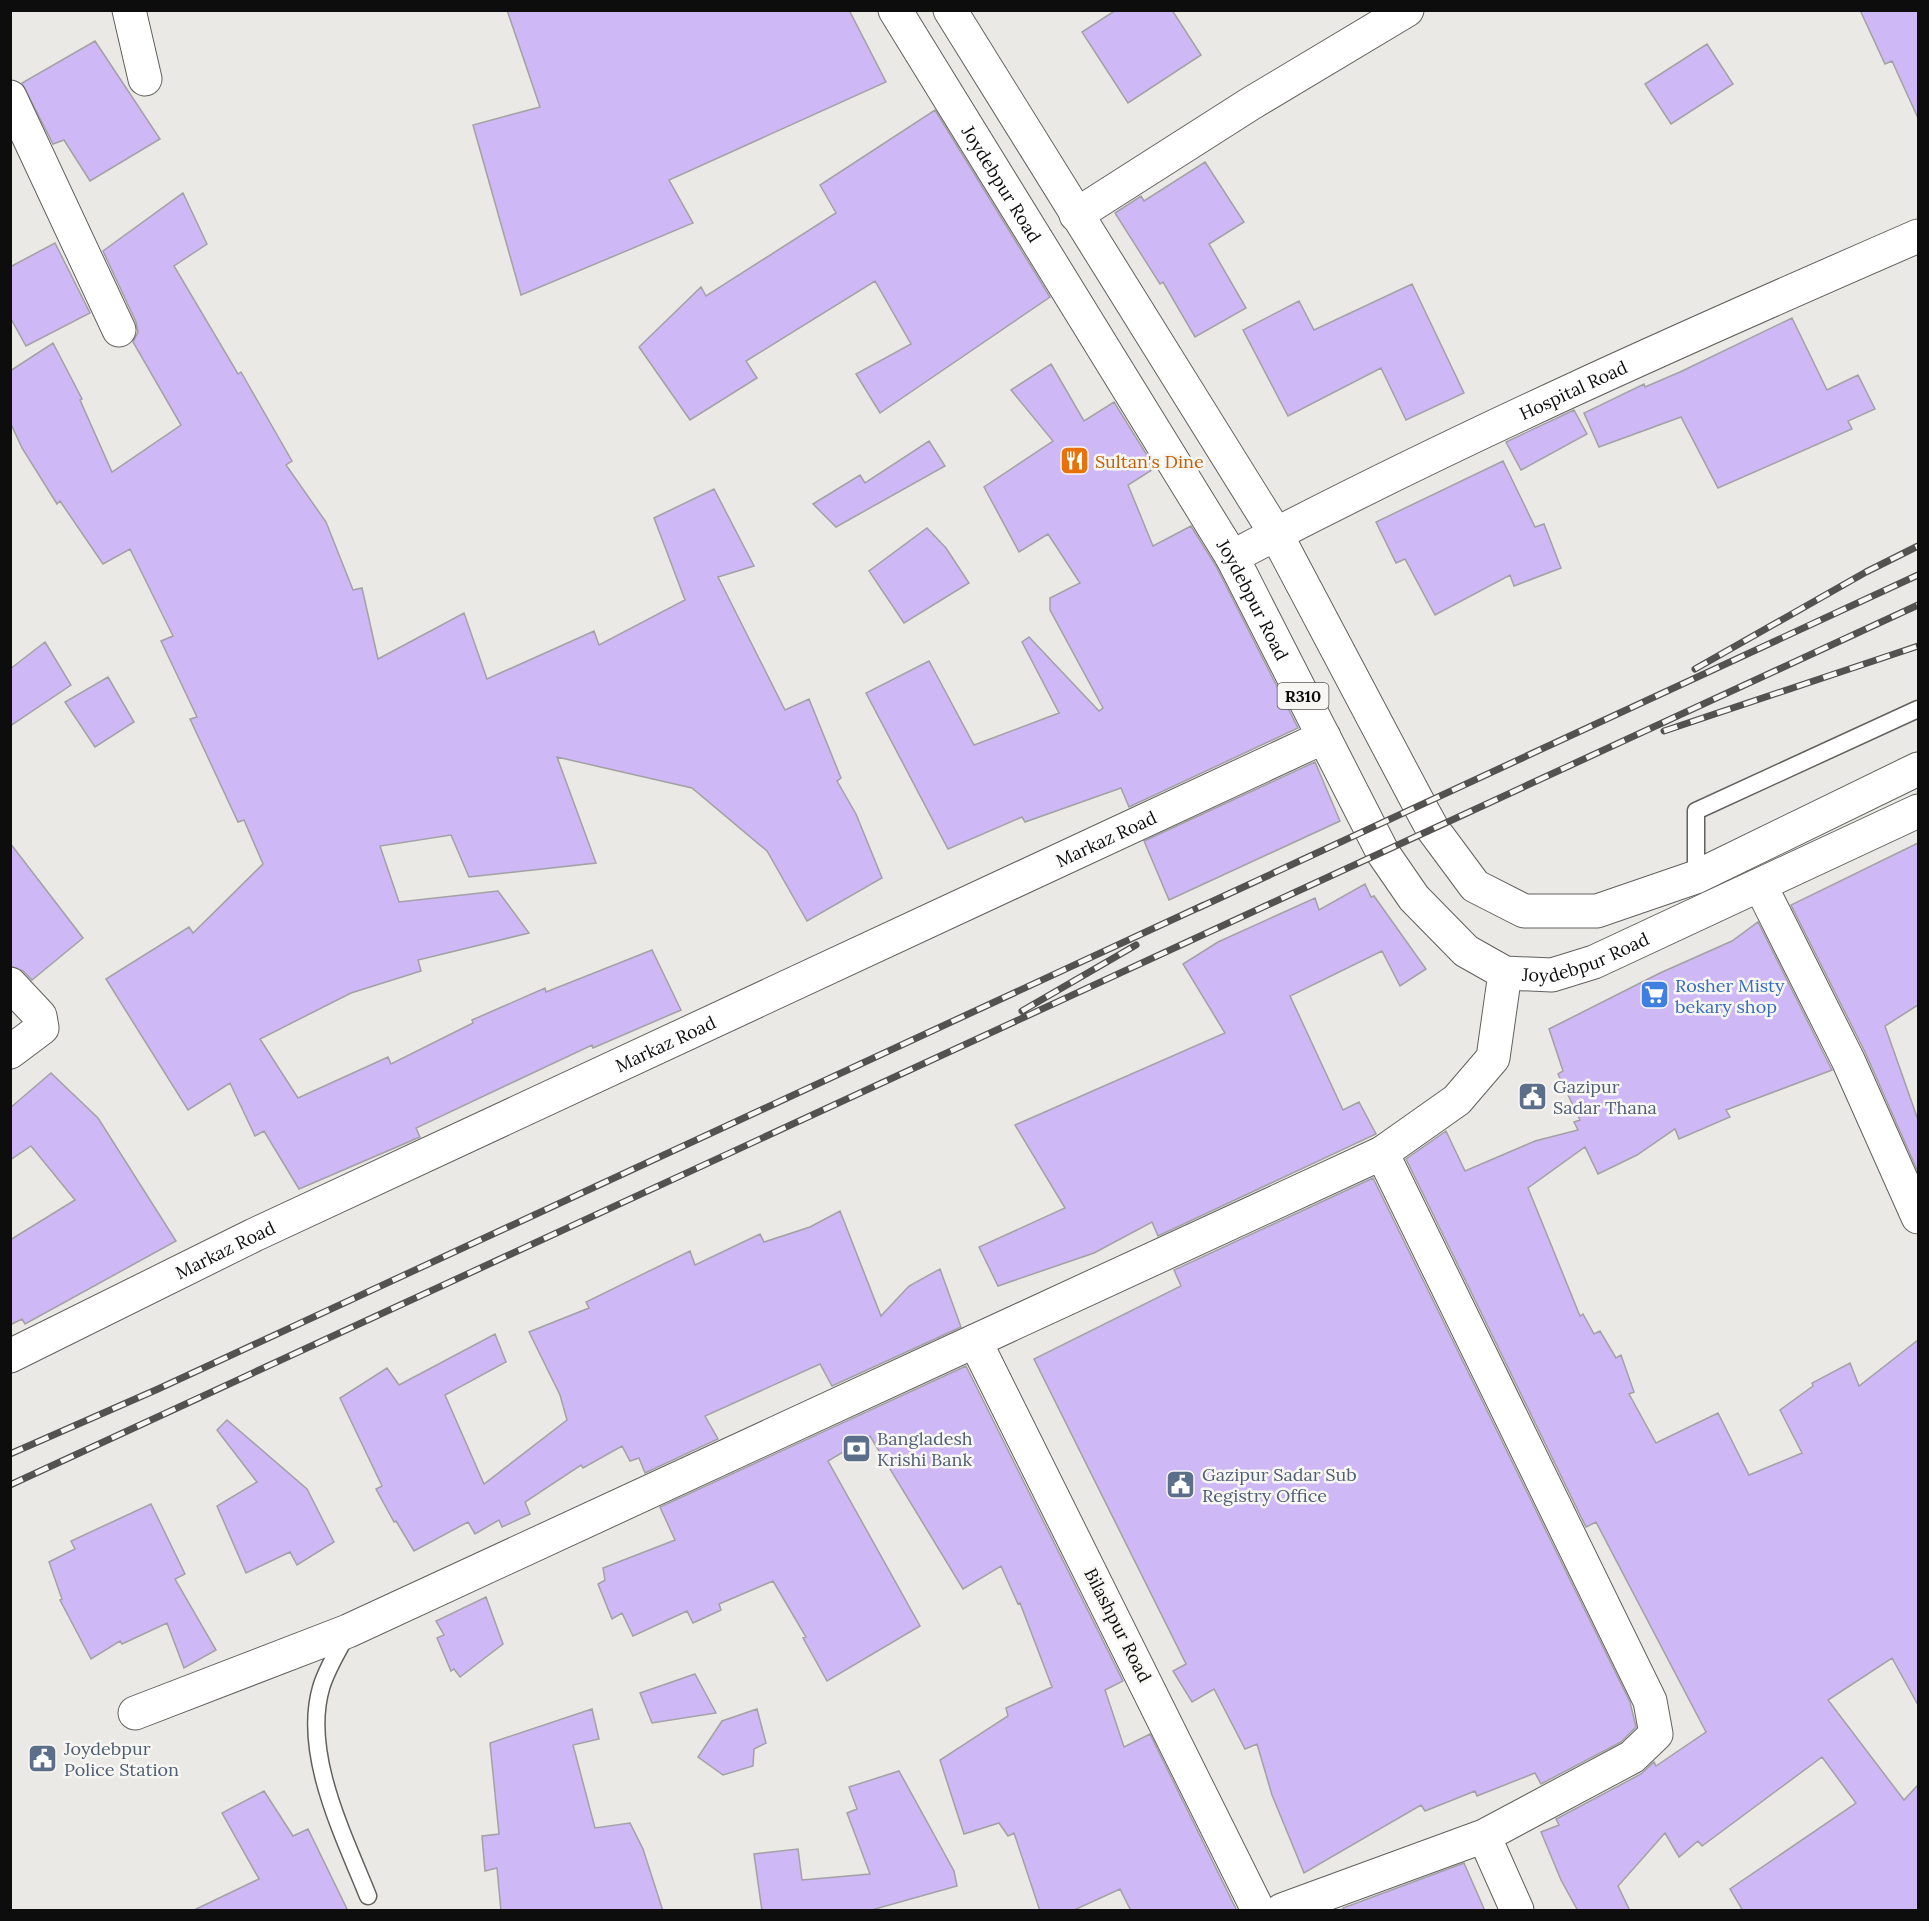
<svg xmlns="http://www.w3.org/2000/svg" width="1929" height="1921" viewBox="0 0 1929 1921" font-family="Lora,serif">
  <rect width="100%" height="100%" fill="#eae9e6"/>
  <path fill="#ceb8f6" stroke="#a2a1a4" stroke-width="1.5" d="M507 10H849L886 82 669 180 693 223 521 295 473 125 540 107Z
    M1116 10H1172L1201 55 1128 103 1082 32Z
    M1860 10H1918V118L1892 61 1885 64Z
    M95 41 160 139 90 181 64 140 53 144 22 83Z
    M1707 44 1733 84 1671 124 1645 84Z
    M935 110 1050 297 880 413 856 374 911 344 875 281 746 361 757 378 690 420 639 347 701 287 706 296 836 213 820 185Z
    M1205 162 1244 222 1209 244 1246 308 1195 337 1163 282 1160 284 1115 213 1141 196 1144 201Z
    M183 193 207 244 174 266 238 374 241 372 292 461 286 465 326 522 353 590 362 588 378 659 464 613 487 679 594 631 599 645 685 600 654 518 714 489 754 566 718 577 785 710 809 699 841 778 837 781 856 814 882 878 807 921 767 851 692 788 557 757 596 863 469 877 451 835 380 846 399 902 498 891 529 933 418 960 421 971 351 993 260 1039 298 1098 388 1057 391 1064 473 1023 472 1020 545 988 546 992 652 950 681 1010 593 1048 592 1045 416 1128 420 1137 299 1189 264 1131 255 1136 230 1083 188 1110 106 979 189 927 193 933 263 864 244 820 238 822 190 719 197 717 161 641 173 636 130 549 103 564 60 501 57 504 22 448 10 422V371L53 343 82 399 80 400 112 472 181 425 133 342 138 332 136 322 103 251Z
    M55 243 90 313 26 346 10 317V267Z
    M1412 284 1464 393 1406 420 1381 368 1288 416 1243 330 1299 301 1314 330Z
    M1792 318 1827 390 1858 375 1875 409 1848 421 1852 429 1718 488 1681 417 1599 447 1584 413 1644 384 1645 387 1680 372Z
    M1051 364 1084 421 1114 402 1155 468 1128 485 1153 546 1191 526 1216 566 1298 728 1129 807 1121 788 1025 822 1022 817 948 849 866 693 929 661 974 745 1059 713 1022 642 1029 637 1099 711 1103 708 1050 610V598L1080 583 1048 534 1019 552 984 487 1053 441 1011 390Z
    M1574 410 1587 434 1521 470 1506 442Z
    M929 441 945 466 836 527 813 504 860 475 865 483Z
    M1503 461 1535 527 1544 524 1561 568 1514 586 1510 575 1435 615 1405 559 1396 563 1376 522Z
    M927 528 946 548 969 583 904 623 869 571Z
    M45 642 71 685 10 726V669Z
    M108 677 134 722 95 747 65 702Z
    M1315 762 1340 821 1169 900 1144 841Z
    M10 843 83 938 32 980 23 971 10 966Z
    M1918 843V1005L1885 1026 1918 1120V1172L1865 1052 1791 905Z
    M1365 884 1371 897 1374 896 1426 969 1400 986 1382 951 1290 996 1343 1110 1359 1102 1376 1134 1158 1236 1152 1222 1094 1253 998 1286 979 1247 1065 1208 1015 1125 1225 1033 1183 964 1218 942 1315 898 1319 910Z
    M1758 922 1832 1070 1726 1110 1730 1117 1679 1139 1675 1129 1637 1155 1598 1174 1585 1147 1528 1188 1580 1316 1583 1314 1594 1334 1600 1331 1616 1358 1621 1355 1634 1392 1629 1394 1656 1443 1718 1413 1749 1475 1802 1453 1780 1410 1813 1386 1812 1383 1850 1363 1859 1386 1918 1340V1705L1892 1658 1828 1700 1904 1800 1918 1785V1911H1743L1730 1889 1856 1803 1822 1757 1702 1846 1698 1841 1679 1857 1665 1833 1618 1886 1630 1911H1578L1561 1880 1541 1832 1559 1825 1556 1819 1641 1774 1654 1762 1656 1766 1706 1732 1596 1522 1586 1527 1406 1159 1446 1131 1465 1171 1535 1141 1578 1130 1574 1122 1580 1120 1558 1074 1563 1071 1549 1029 1660 973 1732 941Z
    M51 1073 98 1118 176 1241 25 1324 22 1319 10 1325V1240L75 1200 31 1146 10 1160V1108Z
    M1373 1178 1630 1702 1636 1727 1621 1742 1541 1784 1535 1773 1477 1796 1475 1791 1425 1811 1421 1805 1304 1873 1272 1795 1257 1744 1245 1749 1214 1689 1192 1702 1173 1671 1186 1664 1034 1359 1181 1286 1174 1270Z
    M840 1211 881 1316 909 1286 940 1269 961 1327 832 1386 820 1364 705 1416 718 1439 645 1473 639 1458 630 1461 622 1446 583 1468 581 1465 525 1502 530 1514 502 1527 499 1520 475 1534 468 1522 414 1551 396 1521 394 1522 376 1489 382 1486 340 1398 387 1368 399 1385 495 1334 506 1362 445 1395 484 1484 567 1420 560 1395 529 1332 589 1308 586 1302 690 1251 695 1265 760 1234 764 1242 810 1227Z
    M966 1366 1123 1681 1105 1690 1124 1747 1150 1734 1237 1911H1131L1120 1889 1072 1911H1040L1014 1833 1008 1836 999 1823 964 1834 940 1760 1008 1716 1006 1708 1052 1687 1020 1603 1018 1604 1001 1566 963 1589 870 1436 828 1461 920 1626 827 1681 803 1638 806 1637 773 1581 719 1604 721 1610 693 1623 687 1611 633 1636 622 1613 612 1619 598 1584 605 1580 603 1568 675 1540 660 1507Z
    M227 1420 307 1489 334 1542 297 1565 290 1552 246 1573 217 1506 257 1482 217 1430Z
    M151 1504 185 1574 175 1579 216 1650 184 1668 167 1623 122 1644 120 1641 91 1659 60 1600 62 1599 49 1562 75 1549 71 1541Z
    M486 1597 503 1644 460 1677 454 1669 451 1671 437 1638 444 1635 436 1621Z
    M695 1674 716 1713 652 1723 640 1693Z
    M592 1709 599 1739 573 1745 595 1828 630 1823 643 1849 663 1911H501L497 1868 485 1871 482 1836 499 1834 490 1743Z
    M757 1709 766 1743 754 1749 753 1766 723 1775 698 1757 722 1721Z
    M899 1771 954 1871 957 1886 868 1911H762L754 1854 798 1849 802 1880 870 1874 847 1813 857 1809 849 1787Z
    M264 1791 293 1836 308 1829 348 1911H192L259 1879 222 1813Z
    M1464 1863 1485 1911H1343V1908Z"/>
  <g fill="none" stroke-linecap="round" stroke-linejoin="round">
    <defs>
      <path id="service" d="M1696 877V811L1918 709
        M347 1634C338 1651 326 1670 321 1688 302 1754 344 1836 368 1896"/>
      <path id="minor" d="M129 10 145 79
        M10 97 119 330
        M1076 215 1250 104 1407 10
        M1760 885 1848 1060 1918 1217
        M10 984 40 1016 42 1028 10 1052
        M135 1713 348 1631 975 1341
        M1484 1836 1517 1910
        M1282 1910 1484 1836 1632 1757 1656 1734 1650 1701 1382 1153"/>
      <g id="tertiary">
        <path id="s1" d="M10 1356 254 1235 1324 737"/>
      </g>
      <g id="secondary">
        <path id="s2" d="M1232 557C1456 439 1686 337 1918 236"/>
        <path d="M1258 1910 975 1341 1382 1153 1457 1100 1493 1058 1505 973"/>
      </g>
      <g id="primary">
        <path id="s3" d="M895 10 1232 557 1383 853 1414 898 1466 951 1505 973 1552 975 1594 962 1918 811"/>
        <path d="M950 10 1276 534 1420 806 1432 828 1475 886 1524 911H1597L1696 877 1918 769"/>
      </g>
    </defs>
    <use href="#service" stroke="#62615e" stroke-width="19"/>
    <use href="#minor" stroke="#62615e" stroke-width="35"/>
    <use href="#tertiary" stroke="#62615e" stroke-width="35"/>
    <use href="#secondary" stroke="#62615e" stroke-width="35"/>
    <use href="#primary" stroke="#62615e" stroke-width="35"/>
    <use href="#service" stroke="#fff" stroke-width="16"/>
    <use href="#minor" stroke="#fff" stroke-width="33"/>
    <use href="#tertiary" stroke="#fff" stroke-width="33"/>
    <use href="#secondary" stroke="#fff" stroke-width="33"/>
    <use href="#primary" stroke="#fff" stroke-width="33"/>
    <defs>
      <path id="rail" d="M1695 669 1866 572 1918 546
        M1664 731 1918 646
        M1198 908 1918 575
        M1022 1011 1136 945
        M10 1454 158 1389 1204 905
        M10 1485 1918 605"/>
    </defs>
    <use href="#rail" stroke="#535251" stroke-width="7"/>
    <use href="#rail" stroke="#f8f6f3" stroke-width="4.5" stroke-dasharray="14" stroke-linecap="butt"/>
  </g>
  <defs>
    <symbol id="restaurant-square" viewBox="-11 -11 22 22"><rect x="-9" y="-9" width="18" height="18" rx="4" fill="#e8710a" stroke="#f8f6f3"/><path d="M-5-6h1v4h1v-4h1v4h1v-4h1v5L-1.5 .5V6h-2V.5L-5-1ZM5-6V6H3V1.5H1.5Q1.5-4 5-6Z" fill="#fff"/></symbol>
    <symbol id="supermarket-square" viewBox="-11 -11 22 22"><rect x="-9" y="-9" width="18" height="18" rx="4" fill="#3f7fe0" stroke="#f8f6f3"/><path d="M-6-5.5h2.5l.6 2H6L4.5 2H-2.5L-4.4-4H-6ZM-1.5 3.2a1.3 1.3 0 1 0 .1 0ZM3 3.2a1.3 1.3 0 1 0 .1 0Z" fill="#fff"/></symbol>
    <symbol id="civic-square" viewBox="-11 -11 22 22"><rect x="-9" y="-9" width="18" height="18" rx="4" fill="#5c6f8a" stroke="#f8f6f3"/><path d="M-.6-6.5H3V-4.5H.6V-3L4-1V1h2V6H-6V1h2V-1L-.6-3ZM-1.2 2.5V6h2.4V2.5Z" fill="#fff"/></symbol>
    <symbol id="bank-square" viewBox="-11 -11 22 22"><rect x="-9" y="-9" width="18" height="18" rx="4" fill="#5c6f8a" stroke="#f8f6f3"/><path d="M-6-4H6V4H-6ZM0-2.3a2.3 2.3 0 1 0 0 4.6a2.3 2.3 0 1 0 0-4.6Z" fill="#fff"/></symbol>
  </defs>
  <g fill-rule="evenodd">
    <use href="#restaurant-square" x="1058" y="444" width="33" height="33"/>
    <use href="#supermarket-square" x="1638" y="978" width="33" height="33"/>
    <use href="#civic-square" x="1516" y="1080" width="33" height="33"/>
    <use href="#bank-square" x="840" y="1432" width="33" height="33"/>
    <use href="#civic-square" x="1164" y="1468" width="33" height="33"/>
    <use href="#civic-square" x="26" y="1742" width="33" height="33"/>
  </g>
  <g text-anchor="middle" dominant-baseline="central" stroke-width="5" stroke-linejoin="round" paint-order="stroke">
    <rect fill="#f8f6f3" stroke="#545352" stroke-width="1.5" x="1277.5" y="683" width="51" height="26" rx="4.5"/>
    <g font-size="16" font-weight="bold" fill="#0e0d0d">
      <text x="1303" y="696">R310</text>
    </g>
    <g font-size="18" fill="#0e0d0d" stroke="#f8f6f3">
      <text stroke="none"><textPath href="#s3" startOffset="204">Joydebpur Road</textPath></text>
      <text stroke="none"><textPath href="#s2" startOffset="380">Hospital Road</textPath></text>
      <text stroke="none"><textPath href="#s3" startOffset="690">Joydebpur Road</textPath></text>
      <text stroke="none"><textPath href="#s1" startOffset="1212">Markaz Road</textPath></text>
      <text stroke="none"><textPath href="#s3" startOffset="1232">Joydebpur Road</textPath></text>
      <text stroke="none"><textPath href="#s1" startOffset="726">Markaz Road</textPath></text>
      <text stroke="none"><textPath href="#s1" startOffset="240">Markaz Road</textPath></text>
      <text transform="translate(1118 1625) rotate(63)">Bilashpur Road</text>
    </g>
    <g font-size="18" fill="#c56008" stroke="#f8f6f3" text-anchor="start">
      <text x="1095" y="461">Sultan's Dine</text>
    </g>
    <g font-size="18" fill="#366cbe" stroke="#f8f6f3" text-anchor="start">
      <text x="1675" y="985">Rosher Misty<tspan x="1675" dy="21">bekary shop</tspan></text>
    </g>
    <g font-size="18" fill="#4e5e75" stroke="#f8f6f3" text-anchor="start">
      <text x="1553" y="1086">Gazipur<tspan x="1553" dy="21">Sadar Thana</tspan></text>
      <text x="877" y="1438">Bangladesh<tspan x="877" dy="21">Krishi Bank</tspan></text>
      <text x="1202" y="1474">Gazipur Sadar Sub<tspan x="1202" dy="21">Registry Office</tspan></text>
      <text x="64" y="1748">Joydebpur<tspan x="64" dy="21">Police Station</tspan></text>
    </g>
  </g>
  <rect width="1929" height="1921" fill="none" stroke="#0e0d0d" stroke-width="24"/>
</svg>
